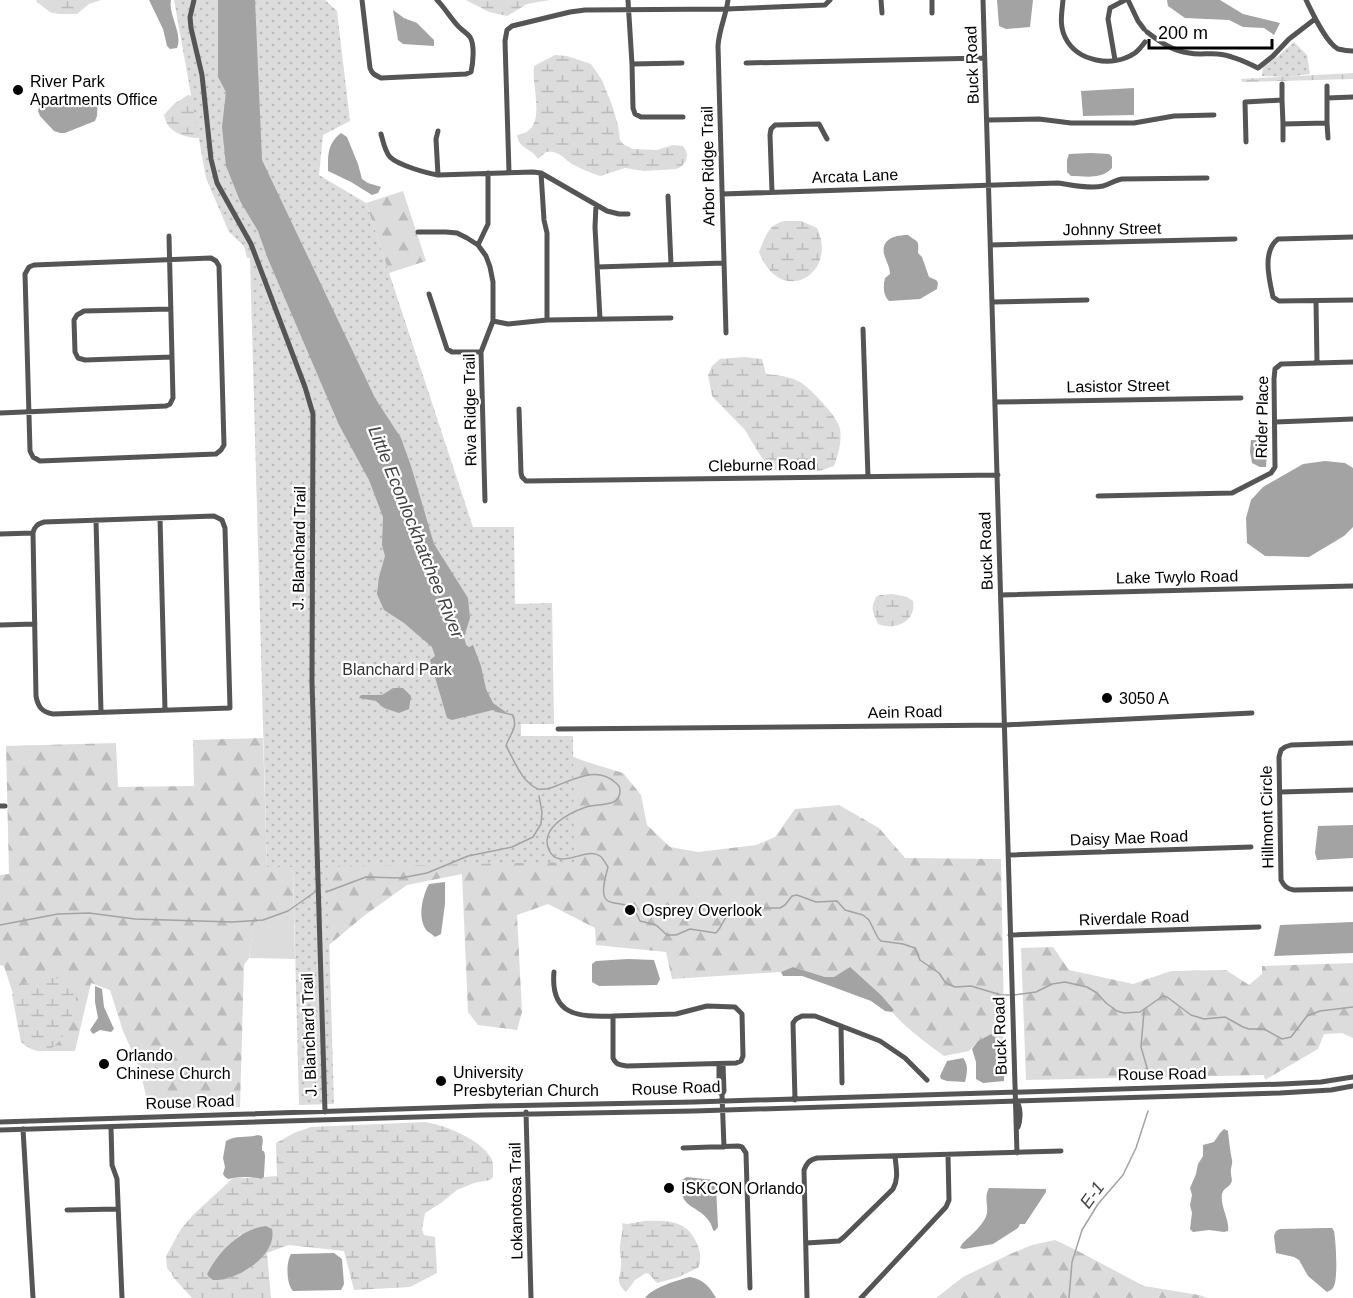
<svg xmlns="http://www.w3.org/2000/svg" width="1353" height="1298" viewBox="0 0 1353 1298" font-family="Helvetica,sans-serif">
  <defs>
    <pattern id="forest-firs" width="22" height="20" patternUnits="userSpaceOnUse" patternTransform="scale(1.5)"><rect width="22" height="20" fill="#dcdcdc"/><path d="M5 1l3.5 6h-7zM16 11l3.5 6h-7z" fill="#bbb"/></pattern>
    <pattern id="wetland-marsh" width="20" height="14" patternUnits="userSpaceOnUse" patternTransform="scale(1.5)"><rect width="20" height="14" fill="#dcdcdc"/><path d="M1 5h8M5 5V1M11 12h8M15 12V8" fill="none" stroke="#bbb"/></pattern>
    <pattern id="park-dots" width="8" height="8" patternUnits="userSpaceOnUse" patternTransform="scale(1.5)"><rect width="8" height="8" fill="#dcdcdc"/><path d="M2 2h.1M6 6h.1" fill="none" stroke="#bbb" stroke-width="1.8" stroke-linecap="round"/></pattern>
  </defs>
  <rect width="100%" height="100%" fill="#fff"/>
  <path fill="#dcdcdc" d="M294 917 295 959 249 958 254 921Z"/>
  <path fill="url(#forest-firs)" d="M403 191 426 261 389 273 366 203Z
    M521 736 584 761 623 773 641 795 647 825 670 847 698 852 756 845 775 837 795 809 839 805 879 828 905 858 1001 859 1004 1019 1003 1043 991 1034 978 1041 969 1051 944 1056C925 1042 908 1030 892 1012L894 1010 881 995 850 968 834 977H825L793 967 781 972 672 979 666 952 596 945 595 928 548 904 517 915 522 1012 517 1030 478 1025 468 1012 462 874 407 885 365 915 329 945 325 864Z
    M263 738 267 867H293L294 917 254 922 249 958 244 965 240 1107 149 1110 140 1069 123 1031 110 990 91 983 75 1051H41L24 1028 4 966 0 965V875L9 874 6 746 116 743 118 787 194 786 193 740Z
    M1053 947 1069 970 1133 984 1171 971 1226 970 1249 985 1262 974V966L1353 963V1038L1342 1033 1324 1034 1318 1049 1265 1080 1264 1075 1026 1080 1021 948Z
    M1055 1240 1076 1250 1144 1286 1199 1295 1208 1298H936L963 1277 1008 1255 1032 1245Z"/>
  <path fill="url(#wetland-marsh)" fill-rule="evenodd" d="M36 0H101L89 4 77 14H59L50 12 37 2Z
    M466 0H550L527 4 507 16 489 12Z
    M555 55 567 56 591 64 602 80 612 105 618 125 620 140 623 144 633 149 657 150 673 145 683 146 686 151 687 155 686 161 681 167 676 169 644 171 625 168 600 176C591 173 581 169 572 164 563 158 559 150 546 152L538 159C531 147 519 150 517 135 549 131 531 88 534 66Z
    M1353 73V79L1242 82 1241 79Z
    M188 95 193 96 200 136 198 138C183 137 167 132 164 115L174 104Z
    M785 221H801L817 228C839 273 781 309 759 252 765 238 768 224 785 221Z
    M744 357 762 359 766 374C776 375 788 376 798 381 808 385 839 418 840 429 842 442 838 455 834 466L819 471 771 470 758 452 745 430 712 396 708 375 712 366 720 359Z
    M892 594 907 597 913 601C917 621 895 631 878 624 873 612 870 609 876 597L880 595Z
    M69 978 75 983C75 988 76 993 76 998 73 1025 53 1071 21 1042L12 995C23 975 49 979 69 978Z
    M425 1122C445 1125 480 1139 491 1158 494 1163 493 1171 493 1177L490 1180 474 1183 457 1190 441 1203 425 1213 422 1230 424 1235 435 1237 437 1273 410 1287 354 1290 344 1251 288 1245 267 1253 271 1298H192L173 1277 171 1272H170L167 1268 166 1256 181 1229 193 1215 232 1179C237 1177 239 1179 244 1178 251 1178 253 1177 260 1179L264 1177 277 1176 276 1143 294 1133 311 1127ZM241 1234 251 1268 229 1278 214 1280 207 1274C215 1259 228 1245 241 1234Z
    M644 1221C667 1220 688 1220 697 1244 701 1253 701 1257 699 1267L679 1277 657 1283 649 1274 646 1273 635 1280 626 1292C615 1282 620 1278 621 1266 622 1260 619 1253 620 1247 620 1238 624 1232 622 1223L627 1224Z"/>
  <path fill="url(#park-dots)" d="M174 0H325L337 11 350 121 323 135 319 175 366 203 473 527H514L515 604 552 603 554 724H521V736H573L574 862 327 867 334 1104 299 1105 293 867H267L250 258H247L244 246 229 232 206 178Z
    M1294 42 1307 55 1310 74 1286 77 1262 76 1263 65 1277 57Z"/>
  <path fill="#a3a3a3" d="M149 0H171C168 15 183 33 177 48L170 49 167 46 163 29Z
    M218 0H255L262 160 375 398 401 438 411 466 434 544 468 598 470 618 464 637 466 645 469 647 473 645 481 666 486 689 493 703 507 713 493 710 452 720 447 718 430 660 435 656 432 647 404 623 384 610 377 594 379 577 385 556 382 545 383 517 369 480 339 425 268 259 258 231 240 201 226 166 222 127 226 92 218 77Z
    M997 0H1033L1030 27 1006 29 999 26Z
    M1167 0H1220L1243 14 1280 23 1274 35 1264 28 1243 27 1229 20 1185 18 1168 6Z
    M393 10 404 18 417 23 434 40V46L403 44 398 40Z
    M1134 88V115L1083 116 1081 91Z
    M86 95 98 97 97 116 95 121 65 133H60L54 131 40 116 38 111 40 102Z
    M341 133 347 137 358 164 362 179 368 183 381 187 378 193 372 195 351 182 328 171C328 155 327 144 341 133Z
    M1091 153 1109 154 1112 157V168C1101 180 1085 176 1071 176L1067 172V160L1069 154Z
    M908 235C918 243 919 239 918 253L922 257 929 277 936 280 938 283 937 289 920 299 889 301C883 295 883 286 885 278L890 274C890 267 886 261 884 254 881 239 895 235 908 235Z
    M1251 440 1268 441 1266 467H1260L1252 463 1250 452Z
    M1325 461 1345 463 1353 468V527L1344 536 1309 557 1265 556 1247 543 1246 518 1251 500 1263 487 1303 464Z
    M393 688H403L411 696 409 709 399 713 384 708 376 701 359 698 361 695H382Z
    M1353 825V858L1317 860 1315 853 1318 826Z
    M445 882V904L441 934 435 937C433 935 430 933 427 931 417 919 422 897 429 884Z
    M1353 922V953L1274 956 1280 925Z
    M628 959 654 960 660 979 657 985 599 986 592 982V964L596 961Z
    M793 967 825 977H834L850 967 881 995 894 1010 892 1012 885 1011 871 1001 825 984 802 976H783L781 972Z
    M95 986 102 989 104 1007 114 1029 111 1032 100 1030 93 1034 90 1030 98 1018 95 1002Z
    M991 1034 1003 1043 1005 1061 1004 1081 983 1083 976 1079V1062L972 1049 978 1041Z
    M963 1058C969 1065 967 1073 965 1082L947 1081 941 1079 940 1076 947 1061Z
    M1224 1129 1228 1131C1229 1141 1230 1151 1232 1160 1233 1164 1230 1169 1231 1174 1231 1177 1233 1180 1231 1183 1229 1188 1224 1187 1222 1194 1220 1207 1230 1220 1228 1231L1224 1232 1209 1230 1193 1232 1190 1229 1192 1213 1190 1205 1192 1195 1190 1188 1196 1174 1198 1164 1203 1156V1145L1214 1142 1220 1133Z
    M258 1135 262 1136C263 1139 263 1143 262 1146 262 1156 264 1146 265 1156 265 1160 264 1174 264 1177L261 1179C250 1176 238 1177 228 1179L225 1177 223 1174 225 1167 223 1158 226 1141C236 1135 247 1138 258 1135Z
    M687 1177 713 1180 716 1186 718 1227 715 1231 713 1230C712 1227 711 1224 709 1221 698 1204 676 1209 683 1179Z
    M989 1188 1046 1189V1192L1025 1224H1020L1018 1228 993 1244 964 1249 960 1248 962 1244C970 1236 985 1224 987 1213 988 1203 984 1197 989 1188Z
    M266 1226 272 1229C277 1252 247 1273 228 1278 223 1280 218 1280 213 1280L209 1277 207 1274C219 1251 240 1229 266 1226Z
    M1326 1228H1332L1334 1231C1336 1241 1338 1277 1334 1286 1332 1290 1331 1290 1327 1292L1308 1276 1299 1260 1294 1257 1276 1253 1274 1236 1276 1231 1280 1229Z
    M334 1253 342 1259 344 1284 341 1290 293 1291C286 1283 286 1262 291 1254Z
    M690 1277C704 1280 709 1286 716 1298H645C652 1288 677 1280 690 1277Z"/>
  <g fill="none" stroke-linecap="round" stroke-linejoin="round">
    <path stroke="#a3a3a3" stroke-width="1.5" d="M496 711 513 715C518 729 510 733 506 746 512 756 519 774 527 781 530 784 535 788 538 789 544 790 551 788 556 786 576 778 598 766 616 783 619 786 620 787 620 791 620 808 597 803 586 807 569 813 539 828 549 850 559 872 585 846 600 856 603 858 605 863 608 867 606 875 602 887 604 895 606 907 625 901 632 908 636 911 638 917 640 921L656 925 667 935H676L690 929 716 933C724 925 722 918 733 910L754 913 763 908H780L785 905 792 896 797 895 816 902 837 901 845 910 863 915 869 920 878 938 881 941 903 944 915 948 920 960 939 973 945 982 948 984 955 987 971 986 1001 995H1009
      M326 892 366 877 401 878 427 873 468 856 512 847 533 837 541 824 542 812 539 796
      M0 925 58 914 89 913 135 919 232 922 263 920 288 911 315 892
      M1014 995 1036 992 1052 984 1065 982 1087 987 1097 993 1106 1003 1117 1011 1124 1013 1140 1012 1163 996 1167 997 1191 1015 1204 1019 1225 1017 1243 1027 1249 1029H1264L1282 1039 1291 1037 1307 1016 1320 1011 1353 1007
      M1144 1011 1141 1047 1150 1078
      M1069 1298 1072 1262 1082 1230 1098 1204 1123 1175 1136 1148 1148 1111"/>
    <path stroke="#555" stroke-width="5" d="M194 0 190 17 191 28 202 75 211 159 217 183 251 244 305 387 313 414 312 682 325 1112
      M362 0 370 68C372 74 375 75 381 78L466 74 471 72C473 63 475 45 470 37 467 33 463 31 459 27 451 19 445 8 437 0
      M628 0 632 64 633 108 635 114 641 117H683
      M881 0 882 13
      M932 0V13
      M983 0 1017 1153
      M1063 0C1062 12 1059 25 1065 37 1077 62 1113 68 1135 53 1139 50 1142 46 1145 42
      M1128 0 1138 21 1144 29
      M1306 0C1312 12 1326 43 1338 49 1342 50 1349 51 1353 51
      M1147 32C1160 42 1173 51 1189 53 1199 55 1208 53 1218 54 1231 55 1246 62 1258 68L1273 56 1289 39 1315 19
      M1115 60 1108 19 1110 8 1125 0
      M746 63 985 58
      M632 64 682 63
      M1282 84V100
      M1327 86V98
      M987 120 1039 119 1071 123H1134L1174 116 1214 115
      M1327 123 1328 138
      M1283 124V140
      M381 134C383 141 385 152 390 157 398 165 426 173 438 175L533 172 541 173 607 211 619 214H628
      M1246 142 1245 102 1282 100 1283 124 1327 123V98L1353 97
      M509 172 505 41 507 30 512 26 570 12 585 10 727 9 825 5 830 0
      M541 173 544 220 547 233V320
      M438 175 436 139 438 131
      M772 192 770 135 771 129 775 125 819 124 827 139
      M722 194 1058 183C1072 185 1089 189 1103 186 1110 184 1115 180 1122 179L1207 178
      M668 196 671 265
      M596 205 595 227 600 319
      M418 232H446L457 233 467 238 478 245 486 256 490 267 493 282V321L481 352 485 501
      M1353 237 1278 239C1262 251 1269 279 1273 297L1279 301 1353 300
      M478 245 488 224V173
      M990 245 1235 239
      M211 258 216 261 219 266 224 445 221 450 216 454 40 461 33 457 30 451 25 274 29 267 34 265Z
      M597 267 724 263
      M429 294 447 349 452 352H481
      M1316 301 1317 363
      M992 302 1087 300
      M171 309 84 311 77 315 74 320 75 352 78 358 85 360 172 357
      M493 321 508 324 547 320 671 318
      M863 329 868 477
      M726 333 718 46C719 29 726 16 728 0
      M995 402 1241 398
      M519 409 521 473 522 477 526 481 998 475
      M0 413 166 406 170 404 173 398 169 236
      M1275 422 1353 419
      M1098 496 1232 493 1271 473 1275 467 1274 379 1275 369 1281 364 1353 362
      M214 516 222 520 225 528 230 708 53 714C42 712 38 707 36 696L33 533C34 527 37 524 44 522Z
      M160 518 165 710
      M96 520 101 712
      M0 534 33 533
      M1001 595 1353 586
      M0 625 35 624
      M558 729 1005 725 1252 713
      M1353 743 1291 745 1285 747 1281 750 1279 757 1281 880C1284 886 1287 889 1294 890L1353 889
      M1280 792 1353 790
      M0 806H5
      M1008 855 1251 847
      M1010 935 1259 927
      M554 972C550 1016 579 1017 613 1016
      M707 1006 735 1007 742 1014 743 1056 741 1061 736 1063 627 1066C620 1065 616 1065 613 1058V1016L676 1014Z
      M841 1026 842 1083
      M719 1064V1091L722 1095
      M723 1064 724 1091 722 1095 724 1147
      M795 1100 793 1023 796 1019 802 1016H815L880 1041 905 1058 927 1080
      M1016 1100C1021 1107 1021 1119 1018 1127
      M526 1112 531 1298
      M0 1122 491 1106 694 1102 1283 1084 1321 1082 1353 1077
      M111 1127 112 1165 117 1179 122 1298
      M23 1129 33 1298
      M0 1130 482 1115 694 1111 1280 1093 1331 1090 1353 1086
      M683 1148 738 1146 742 1147 746 1153 750 1288
      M67 1210 118 1209
      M806 1243 839 1241 844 1237 893 1189C899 1178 896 1168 895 1156
      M807 1298 804 1170C807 1163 809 1160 817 1158L1061 1151
      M861 1298 946 1207 949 1200 948 1155"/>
  </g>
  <g fill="#000" stroke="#fff" stroke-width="2">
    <circle cx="18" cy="90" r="6"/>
    <circle cx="1107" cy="698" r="6"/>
    <circle cx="630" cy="910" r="6"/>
    <circle cx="104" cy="1064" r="6"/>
    <circle cx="441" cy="1081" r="6"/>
    <circle cx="669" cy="1188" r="6"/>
  </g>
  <g text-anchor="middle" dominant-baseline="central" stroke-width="4.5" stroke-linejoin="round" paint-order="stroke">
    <g font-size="16" fill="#000" stroke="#fff">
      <text transform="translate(972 65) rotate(-92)">Buck Road</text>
      <text transform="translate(708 166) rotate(-91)">Arbor Ridge Trail</text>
      <text transform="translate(855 176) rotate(-2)">Arcata Lane</text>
      <text transform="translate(1112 229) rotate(-1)">Johnny Street</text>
      <text transform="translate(1118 386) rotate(-1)">Lasistor Street</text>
      <text transform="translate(470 410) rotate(-91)">Riva Ridge Trail</text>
      <text transform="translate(1262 417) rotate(-89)">Rider Place</text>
      <text transform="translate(762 465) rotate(-1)">Cleburne Road</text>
      <text transform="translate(299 548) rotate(-89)">J. Blanchard Trail</text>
      <text transform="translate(986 551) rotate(-92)">Buck Road</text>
      <text transform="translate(1177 577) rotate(-1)">Lake Twylo Road</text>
      <text transform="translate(905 712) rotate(-1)">Aein Road</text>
      <text transform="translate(1267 817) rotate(-91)">Hillmont Circle</text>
      <text transform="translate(1129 838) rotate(-2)">Daisy Mae Road</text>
      <text transform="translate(1134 918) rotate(-2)">Riverdale Road</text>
      <text transform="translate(309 1035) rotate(-92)">J. Blanchard Trail</text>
      <text transform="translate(1000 1036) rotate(-92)">Buck Road</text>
      <text transform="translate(1162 1074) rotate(-1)">Rouse Road</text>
      <text transform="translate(676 1088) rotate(-2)">Rouse Road</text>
      <text transform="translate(190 1102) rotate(-2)">Rouse Road</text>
      <text transform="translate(516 1201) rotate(-91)">Lokanotosa Trail</text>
    </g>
    <g font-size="16" fill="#000" stroke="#fff" text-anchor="start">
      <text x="30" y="81">River Park<tspan x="30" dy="18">Apartments Office</tspan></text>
      <text x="1119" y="698">3050 A</text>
      <text x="642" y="910">Osprey Overlook</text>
      <text x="116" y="1055">Orlando<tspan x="116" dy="18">Chinese Church</tspan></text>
      <text x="453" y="1072">University<tspan x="453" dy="18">Presbyterian Church</tspan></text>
      <text x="681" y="1188">ISKCON Orlando</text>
    </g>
    <g font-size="16" fill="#333" stroke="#fff">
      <text x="397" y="669">Blanchard Park</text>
    </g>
    <g font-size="18" font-style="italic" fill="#444" stroke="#fff">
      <text transform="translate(416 532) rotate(68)">Little Econlockhatchee River</text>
      <text transform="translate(1092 1195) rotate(-54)">E-1</text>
    </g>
  </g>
  <path d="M1149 39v9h123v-9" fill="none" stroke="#000000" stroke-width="3"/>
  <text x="1158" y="39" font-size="18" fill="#000000" stroke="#ffffff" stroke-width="4.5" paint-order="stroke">200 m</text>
</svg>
